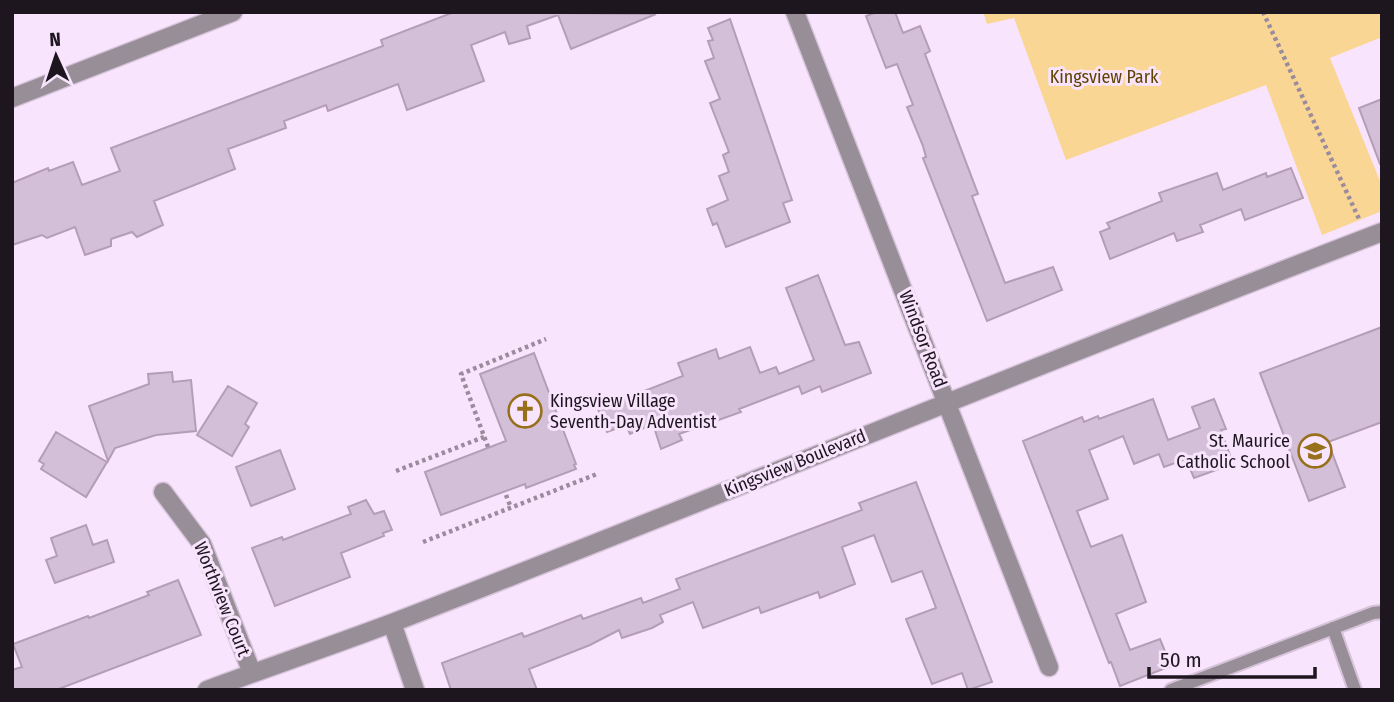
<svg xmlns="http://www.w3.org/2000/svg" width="1394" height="702" viewBox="0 0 1394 702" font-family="'Fira Sans Condensed',sans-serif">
  <rect width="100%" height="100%" fill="#f9e4fd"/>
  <path fill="#fad694" d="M983 12H1382V37L1330 58 1382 186V211L1322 235 1266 85 1066 160 1014 18 987 24Z"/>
  <path fill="#d4bfd8" stroke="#b39eb6" stroke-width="2" d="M454 12 656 14 571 49 558 15 527 26 530 38 509 44 505 32 471 45 484 81 407 110 398 84 328 111 326 105 284 121 286 128 228 149 235 169 154 201 163 225 137 237 132 232 111 239V246L85 255 75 227 47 238 42 235 12 245V183L48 168 49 171 73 162 82 185 120 171 111 148 383 46 381 40Z
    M877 12H895L903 33 920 26 930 51 925 54 978 194 972 196 1005 283 1053 267 1062 290 987 321 923 158 926 157 923 146 907 107 913 105 897 64 886 68 866 16Z
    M730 19 792 200 783 203 790 222 726 247 717 223 713 225 707 209 728 200 719 176 729 172 723 155 729 152 710 103 720 99 705 61 714 58 708 41 713 40 708 28Z
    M1382 99V164H1380L1359 108Z
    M1291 168 1303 198 1245 220 1241 209 1200 225 1203 232 1177 241 1174 233 1110 259 1100 232 1110 228 1107 223 1162 201 1159 193 1217 173 1223 190 1266 173 1267 177Z
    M818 275 845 345 859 342 871 373 822 392 820 386 802 394 799 386 739 409 741 412 679 434 682 440 661 449 653 424 630 434 626 425 607 432 598 409 683 376 678 363 716 349 719 359 750 347 760 373 776 367 779 374 814 360 786 288Z
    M1382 327V422L1328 442 1345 487 1309 501 1260 373Z
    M534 353 576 464 574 465 576 469 526 488 525 484 441 515 425 472 506 441 480 374Z
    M172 372 173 382 191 380 196 431 156 435 115 448 108 461 89 406 149 384 148 374Z
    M228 386 257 403 245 424 249 427 232 456 197 435Z
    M1153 399 1168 440 1200 428 1192 407 1214 399 1226 429 1221 430 1233 464 1194 478 1186 459 1164 467 1159 454 1134 464 1123 436 1089 450 1108 499 1077 511 1091 547 1122 535 1146 602 1116 614 1130 650 1160 639 1171 666 1120 686 1111 662 1109 663 1023 441 1082 417 1084 422 1098 416 1099 419Z
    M56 432 107 462 86 497 41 469 44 464 39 461Z
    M280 450 295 489 251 506 236 467Z
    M916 482 992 682 968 690 962 673 932 684 906 619 936 608 922 571 892 582 874 535 842 547 855 584 820 598 818 592 761 613 759 607 703 628 693 602 660 615 663 622 652 628 622 638 619 630 590 645 529 669 537 690H451L442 663 522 633 524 637 581 615 583 619 641 598 643 603 680 589 676 579 862 510 859 503Z
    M366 500 374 514 384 511 392 530 383 533 384 536 341 553 350 577 275 606 252 548 282 537 283 540 351 514 348 507Z
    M86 525 93 545 107 540 114 562 55 583 46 560 57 556 51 538Z
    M178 580 201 635 56 690H12V670L22 667 13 644 88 616 89 618 149 595 147 592Z"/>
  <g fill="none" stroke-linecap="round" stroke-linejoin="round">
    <defs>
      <path id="lane" d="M1333 628 1355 690
        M1171 690 1373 613 1382 612"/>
      <path id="street" d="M795 12 1049 667
        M12 98 233 12
        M163 492 202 544 252 673
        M392 623 415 690
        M207 690C269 667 331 646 392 623 723 495 1050 359 1382 232"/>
    </defs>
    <use href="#lane" stroke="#d6c3d9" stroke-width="16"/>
    <use href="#street" stroke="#d6c3d9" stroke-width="21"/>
    <path stroke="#9a8b9d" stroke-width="4.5" stroke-dasharray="3.5 3.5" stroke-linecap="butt" d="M1263 12 1360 221
      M488 447 461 374 546 339
      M396 471 484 437
      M506 495 511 508
      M423 542 597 474"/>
    <use href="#lane" stroke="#978e98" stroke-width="12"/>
    <use href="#street" stroke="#978e98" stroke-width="18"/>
  </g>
  <defs>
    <symbol id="church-ring" viewBox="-11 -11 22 22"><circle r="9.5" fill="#f9e4fd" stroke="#97701b" stroke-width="1.5"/><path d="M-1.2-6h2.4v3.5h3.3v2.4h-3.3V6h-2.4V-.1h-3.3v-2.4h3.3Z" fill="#97701b"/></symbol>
    <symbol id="school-ring" viewBox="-11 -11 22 22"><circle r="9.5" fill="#f9e4fd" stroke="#97701b" stroke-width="1.5"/><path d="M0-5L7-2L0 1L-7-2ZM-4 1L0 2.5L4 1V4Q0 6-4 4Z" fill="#97701b"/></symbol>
  </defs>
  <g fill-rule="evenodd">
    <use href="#church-ring" x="506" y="392" width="38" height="38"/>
    <use href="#school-ring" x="1296" y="432" width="38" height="38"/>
  </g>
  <g text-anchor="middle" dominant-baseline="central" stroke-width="6" stroke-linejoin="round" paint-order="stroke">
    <g font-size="18" fill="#5e4303" stroke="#f9e4fd">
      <text x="1104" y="77">Kingsview Park</text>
    </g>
    <g font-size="18" fill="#1d161f" stroke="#f9e4fd">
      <text transform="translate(923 339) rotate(69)">Windsor Road</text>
      <text transform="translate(795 463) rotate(-22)">Kingsview Boulevard</text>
      <text transform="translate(222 599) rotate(68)">Worthview Court</text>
    </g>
    <g font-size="18" fill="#1d161f" stroke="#f9e4fd" text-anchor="start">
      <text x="550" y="401">Kingsview Village<tspan x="550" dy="21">Seventh-Day Adventist</tspan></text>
      <text x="1290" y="441" text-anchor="end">St. Maurice<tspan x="1290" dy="21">Catholic School</tspan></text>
    </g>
  </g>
  <rect width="1394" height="702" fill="none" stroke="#1d161f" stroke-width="28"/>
  <g transform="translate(56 56) rotate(357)" stroke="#f9e4fd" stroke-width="5" paint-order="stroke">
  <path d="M0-5L12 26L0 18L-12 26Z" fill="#1d161f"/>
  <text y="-10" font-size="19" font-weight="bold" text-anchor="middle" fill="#1d161f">N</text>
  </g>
  <path d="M1149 667v10h166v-10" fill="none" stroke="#1d161f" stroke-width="3.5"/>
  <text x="1160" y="667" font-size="21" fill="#1d161f" stroke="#f9e4fd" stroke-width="5" paint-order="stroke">50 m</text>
</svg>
